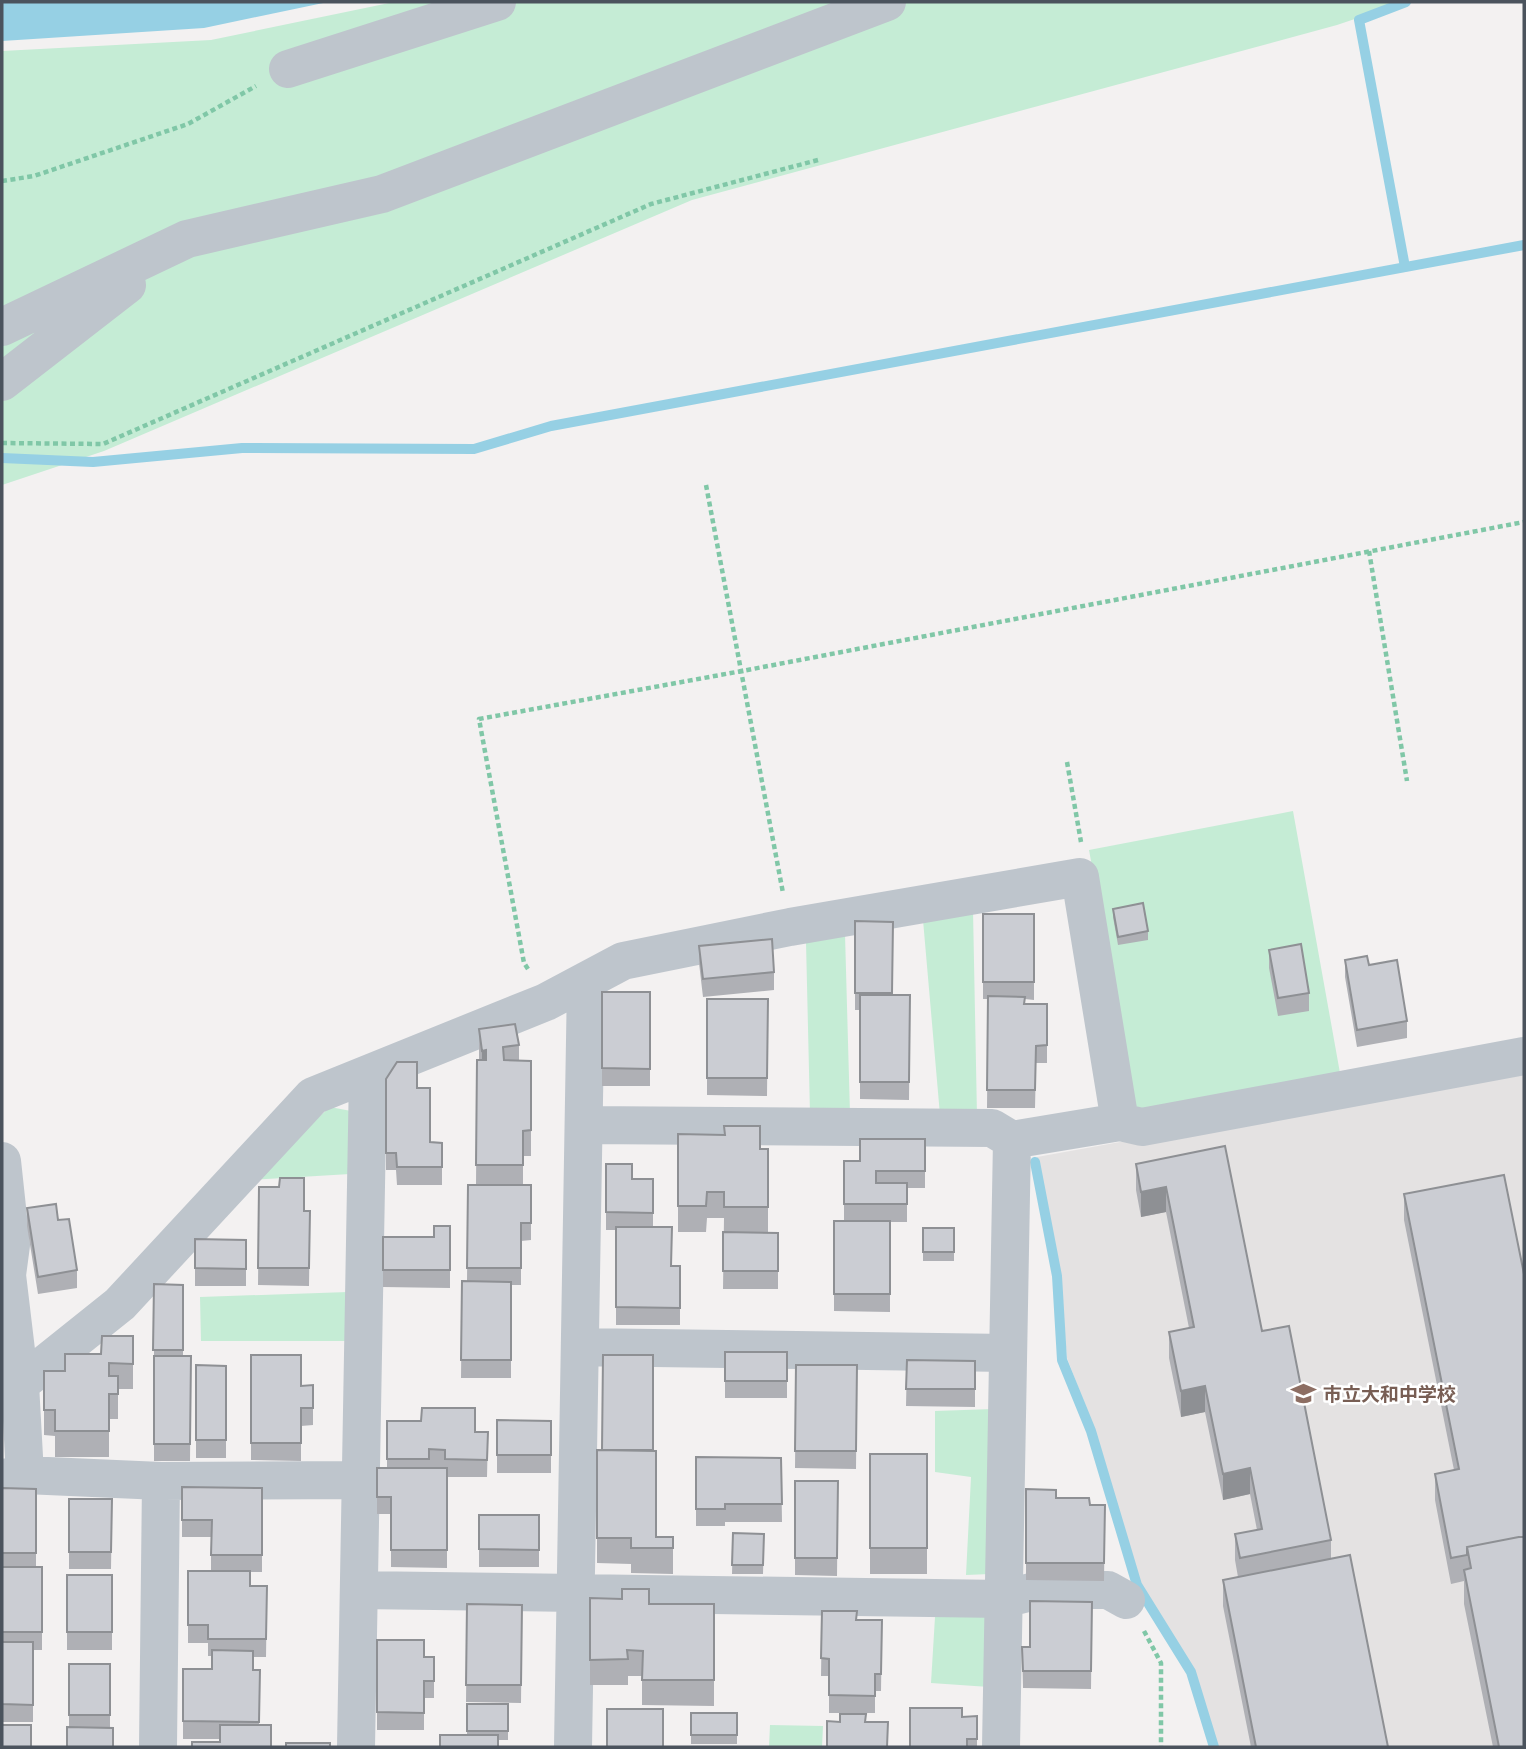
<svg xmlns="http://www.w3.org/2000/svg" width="1526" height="1749" viewBox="0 0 1526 1749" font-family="Cabin,'Noto Sans JP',sans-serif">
  <rect width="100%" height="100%" fill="#f3f1f1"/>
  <path fill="#e4e2e2" d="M1524 1069V1747H1218L1195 1672 1141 1584 1095 1431 1067 1358 1060 1277 1037 1157Z"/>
  <path fill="#c5ecd5" d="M394 2H1405L1337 25 692 200 104 451 2 485V51L211 40Z
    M1293 811 1340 1073 1137 1113 1089 850Z
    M973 910 977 1116 940 1115 923 920Z
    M845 934 850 1114H810L806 942Z
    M330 1107 351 1111 350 1174 248 1180Z
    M348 1292V1341H201L200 1297Z
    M993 1409 990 1574 966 1575 971 1477 935 1472V1411Z
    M990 1614 989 1687 931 1683 935 1617Z
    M770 1725 823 1726 822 1747H769Z"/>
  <path fill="#96d0e4" d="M2 2H328L204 28 2 41Z"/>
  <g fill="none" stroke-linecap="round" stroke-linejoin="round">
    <path stroke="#96d0e4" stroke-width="10" d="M1405 267 1359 20 1406 2
      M2 458 93 462 242 448 474 449 551 426 1524 245
      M1035 1162 1057 1276 1062 1360 1091 1431 1137 1585 1191 1672 1214 1747"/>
    <path stroke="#80c7a7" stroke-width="4.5" stroke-dasharray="5 3.5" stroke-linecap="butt" d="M2 181 34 176 188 124 256 86
      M2 443 103 444 651 204 818 160
      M706 485 783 893
      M1369 551 1407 781
      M1067 762 1081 842
      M528 969 524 963 479 719 742 671 1524 522
      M1144 1631 1161 1663V1747"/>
    <path stroke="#bec5cc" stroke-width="38" d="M288 69 497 2
      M2 327 187 239 382 194 887 2
      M2 382 127 285
      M584 1125 992 1128 1012 1140 1120 1122 1142 1127 1524 1056
      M2 1161 11 1245 7 1275
      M2 1277 7 1275 20 1384 25 1475
      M580 1347 1008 1353
      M20 1384 120 1304 313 1096 546 1002 623 961 790 927 1080 877 1120 1122
      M2 1478 25 1475 161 1481 360 1480
      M359 1590 1004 1599 1039 1590H1108L1126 1600
      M158 1747 161 1481
      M356 1747 368 1074
      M573 1747 586 982
      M1001 1747 1012 1140"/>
  </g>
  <path fill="#afb0b5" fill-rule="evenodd" d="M1113 909 1148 931V940L1118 945 1113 917Z
    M983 914H1034V1000L1025 999V1004H1047V1063H1036L1035 1108H987L988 999H983Z
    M855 921 893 922 892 995H910L909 1100 860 1099V1010H855Z
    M699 946 774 972V990L703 997 699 963Z
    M1269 950 1309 993V1011L1278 1016 1269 968Z
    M1345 960 1369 965 1407 1021V1038L1357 1047 1345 977Z
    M602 992H650V1086H602Z
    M707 999H768L767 1096 707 1095Z
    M479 1029 519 1045V1061H531V1156H523V1185H531V1240L521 1241V1285H511V1378H461L462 1281H467L468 1185H476L477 1060H479Z
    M386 1079 417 1088 430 1142 442 1143V1185H397L396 1170H386Z
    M678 1134 760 1149H768V1232L778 1233V1289H723L724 1218H707L706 1232H678Z
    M925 1139V1188H907V1222H890V1312L834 1311V1221H844V1161H860Z
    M1225 1146 1262 1331 1331 1540V1559L1388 1747H1251L1223 1606V1580L1238 1577 1235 1560V1534L1257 1530 1250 1494 1223 1500 1205 1412 1181 1417 1169 1358V1332L1189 1328 1166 1212 1141 1217 1136 1190V1164Z
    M606 1164 632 1179H653V1227L672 1266H680V1325H616V1230H606Z
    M259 1187 304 1211H310L309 1286 258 1285Z
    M1404 1194 1524 1747H1493L1464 1604V1581L1451 1584 1435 1500V1474L1454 1470 1404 1220Z
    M27 1208 58 1220 77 1270V1288L38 1294 27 1226Z
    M450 1226V1288L383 1287V1237H434Z
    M923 1228H954V1261H923Z
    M195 1239 246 1240V1286H195Z
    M154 1284 183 1285V1356H191L190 1461H154Z
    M133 1336V1389H118V1419H109V1457H55V1436L44 1435V1371H65L101 1354Z
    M725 1352H787V1398H725Z
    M251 1355 301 1386 313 1385V1425L301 1426V1461L251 1460Z
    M907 1360 975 1361V1407L906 1406Z
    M196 1365 226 1366V1458H196Z
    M796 1365H857L856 1469 795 1468Z
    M497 1420 551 1421V1473H497Z
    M387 1421 475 1432H488L487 1477H447V1568L391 1567V1514H377V1468H387ZM429 1467H445V1468H429Z
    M597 1450 656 1537H673V1574L631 1573V1564L597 1563Z
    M870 1454H927V1574H870Z
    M696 1457 781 1458 782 1522H725V1526H696Z
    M795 1481H838L837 1576 795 1575Z
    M182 1487 262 1488V1572H250V1586H267L266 1657H253V1670H260L259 1725 220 1742V1739H183V1669H212V1656H208V1643H188V1571H211V1537H182Z
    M2 1488 36 1489V1567H42V1650H33V1722H2Z
    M1026 1489 1056 1498 1090 1505H1105L1104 1581 1026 1580Z
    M69 1499H112L111 1569H69Z
    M479 1515H539V1567H479Z
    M733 1533 764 1534 763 1574H732Z
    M67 1575H112V1650H67Z
    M590 1598 649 1604H714V1706L642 1705V1676H628V1685H590Z
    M1092 1602 1091 1689 1023 1688 1022 1647H1030Z
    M467 1604 522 1605 521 1703 466 1702Z
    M822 1611 857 1620H882L881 1691H875V1713H829V1676H821Z
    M377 1640 424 1657H434V1698H424V1730H377Z
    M69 1664H110V1728L69 1727Z
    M467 1704H508V1740H498L467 1735Z
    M691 1713H737V1744H691Z
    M962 1717 977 1739V1747H910Z"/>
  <path fill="#8e9094" d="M486 1050V1075L482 1076V1051Z
    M1166 1187V1212L1141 1217V1192Z
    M1205 1386V1412L1181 1417V1391Z
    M1250 1468V1494L1223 1500V1474Z"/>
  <path fill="#cbcdd3" stroke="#8e9094" stroke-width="2" d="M1143 903 1148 931 1118 937 1113 909Z
    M983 914H1034V982H983Z
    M855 921 893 922 892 993H855Z
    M772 939 774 972 703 979 699 946Z
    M1301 944 1309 993 1278 998 1269 950Z
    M1367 956 1369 965 1397 960 1407 1021 1357 1030 1345 960Z
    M602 992H650V1069L602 1068Z
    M860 995H910L909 1082H860Z
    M988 996 1025 997 1024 1004H1047V1045L1036 1046 1035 1090H987Z
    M707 999H768L767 1078H707Z
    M515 1024 519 1045 503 1047 504 1060 531 1061V1130L523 1131V1165H476L477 1060H486V1050L482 1051 479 1029Z
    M397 1062H417V1088H430V1142L442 1143V1167H397L396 1153H386V1079Z
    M724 1126H760V1149H768V1207H724V1192H707L706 1206H678V1134L725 1135Z
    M860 1139H925V1171H876V1183H907V1204H844V1161H860Z
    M1225 1146 1262 1331 1289 1326 1331 1540 1240 1558 1235 1534 1262 1529 1250 1468 1223 1474 1205 1386 1181 1391 1169 1332 1194 1327 1166 1187 1141 1192 1136 1164Z
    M606 1164H632V1179H653V1213L606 1212Z
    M1504 1175 1524 1274V1536L1467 1547V1555L1451 1558 1435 1474 1459 1469 1404 1194Z
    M280 1178H304V1211H310L309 1268H258L259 1187H279Z
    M468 1185H531V1223H521V1268H467Z
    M56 1204 58 1220 69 1219 77 1270 38 1277 27 1208Z
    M834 1221H890V1294H834Z
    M434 1226H450V1270H383V1237H434Z
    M616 1227H672L671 1266H680V1308L616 1307Z
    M923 1228H954V1252H923Z
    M723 1232 778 1233V1271H723Z
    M195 1239 246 1240V1269L195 1268Z
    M462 1281 511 1282V1360H461Z
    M154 1284 183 1285V1350H153Z
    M102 1336H133V1364L109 1363V1376H118V1394H109V1431H55V1410H44V1371H65V1354H101Z
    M725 1352H787V1381H725Z
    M251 1355H301V1386L313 1385V1408H301V1443H251Z
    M603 1355H653V1450H602Z
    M154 1356H191L190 1444H154Z
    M907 1360 975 1361V1389H906Z
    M196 1365 226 1366V1440H196Z
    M796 1365H857L856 1451H795Z
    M422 1408H475V1432H488L487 1460 445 1459V1450L429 1449V1459H387V1421H421Z
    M497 1420 551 1421V1455H497Z
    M597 1450 656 1451V1537H673V1548H631V1538H597Z
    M870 1454H927V1548H870Z
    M696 1457 781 1458 782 1504H725V1509H696Z
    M377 1468H447V1550H391V1497H377Z
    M795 1481H838L837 1558H795Z
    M182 1487 262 1488V1555H211L212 1520H182Z
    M2 1488 36 1489V1553H2Z
    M1026 1489 1056 1490V1498H1089L1090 1505H1105L1104 1563H1026Z
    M69 1499H112L111 1552H69Z
    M479 1515H539V1550L479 1549Z
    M733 1533 764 1534 763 1565H732Z
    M1524 1536V1747H1499L1464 1570 1471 1568 1467 1547Z
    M1350 1555 1388 1747H1256L1223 1580Z
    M2 1567H42V1632H2Z
    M188 1571H250V1586H267L266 1639H208V1625H188Z
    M67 1575H112V1632H67Z
    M622 1589H649V1604H714V1680H642L643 1651 627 1650 628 1659 590 1660V1598L622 1599Z
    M1030 1601 1092 1602 1091 1671H1023L1022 1647H1030Z
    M467 1604 522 1605 521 1685H466Z
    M822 1611H857L856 1620H882L881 1674H875V1696L829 1695V1659L821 1658Z
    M377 1640H424V1657H434V1681H424V1713L377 1712Z
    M2 1642H33V1705L2 1704Z
    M212 1650 253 1651V1670H260L259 1722 183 1721V1669H212Z
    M69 1664H110V1715H69Z
    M467 1704H508V1731H467Z
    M910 1708H962V1717L977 1716V1739H967V1747H910Z
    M607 1709H663V1747H607Z
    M691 1713H737V1735H691Z
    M840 1714H866L865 1722H888L887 1747H827V1721L840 1722Z
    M2 1725H31V1747H2Z
    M220 1725H271V1747H192V1742H220Z
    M67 1727 113 1728V1747H67Z
    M440 1735H498V1747H440Z
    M286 1743H330V1747H286Z"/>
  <defs>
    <symbol id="school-bare" viewBox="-9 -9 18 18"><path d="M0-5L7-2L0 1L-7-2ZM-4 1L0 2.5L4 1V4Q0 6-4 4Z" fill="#8d6e63" stroke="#fff" stroke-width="2.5" paint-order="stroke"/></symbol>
  </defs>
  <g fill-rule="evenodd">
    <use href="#school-bare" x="1286" y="1376" width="35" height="35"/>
  </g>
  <g text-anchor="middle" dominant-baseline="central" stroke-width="5" stroke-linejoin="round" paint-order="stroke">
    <g font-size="19" font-weight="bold" fill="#785e54" stroke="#fff" text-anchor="start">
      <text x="1323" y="1394">市立大和中学校</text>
    </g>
  </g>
  <rect width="1526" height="1749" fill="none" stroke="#4b535d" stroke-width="7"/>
</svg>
